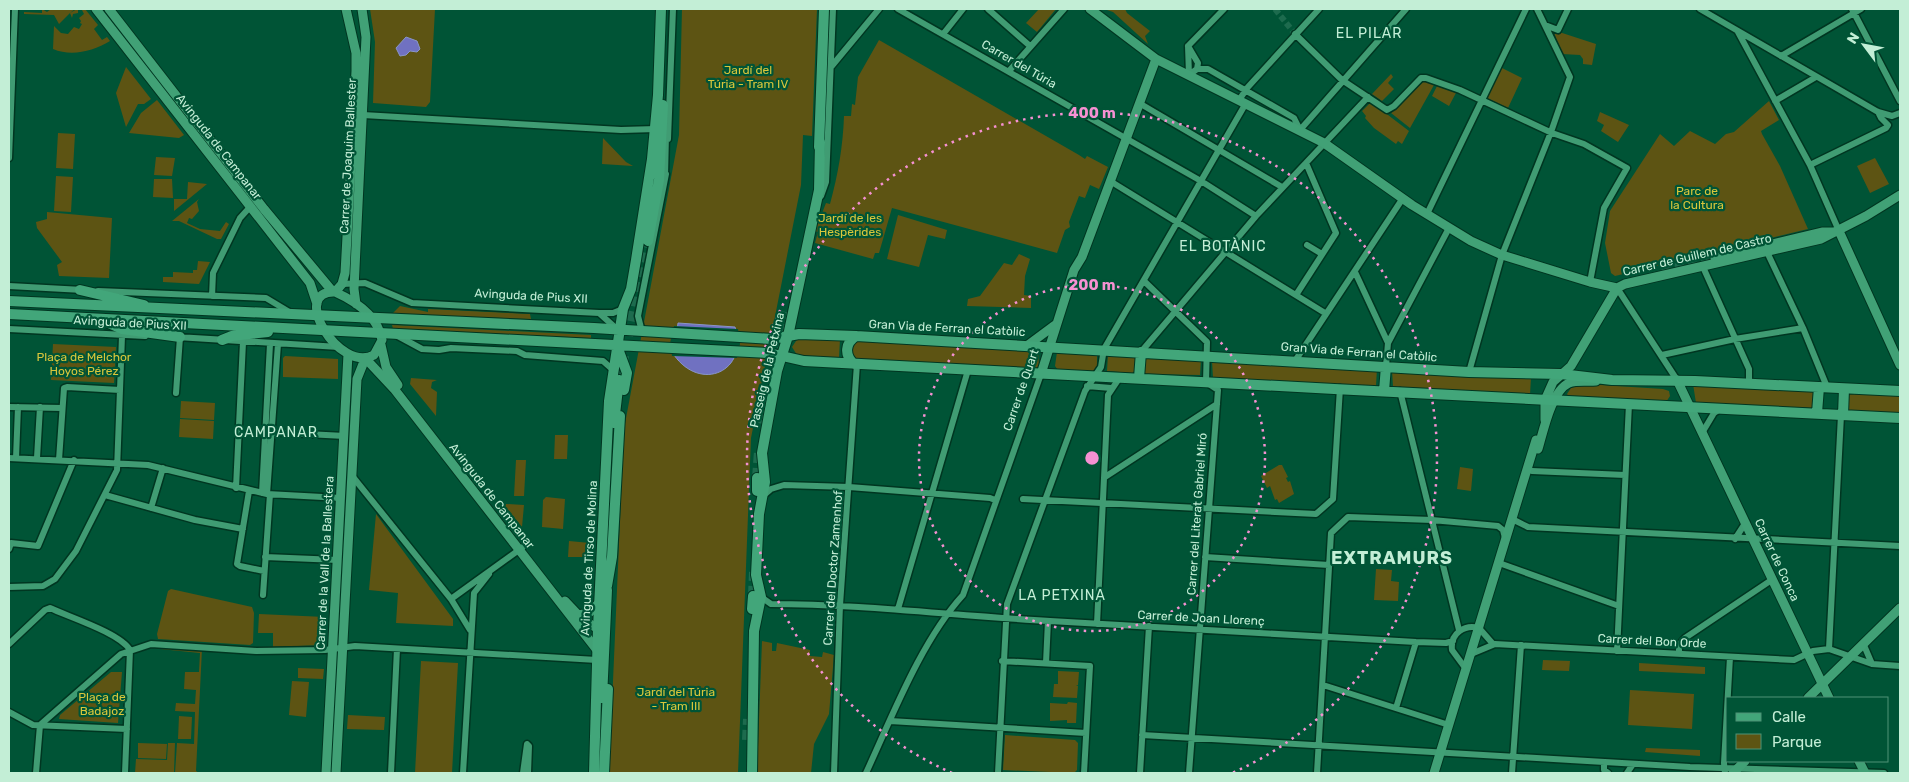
<svg xmlns="http://www.w3.org/2000/svg" width="1909" height="782" viewBox="0 0 1909 782" font-family="Rubik,sans-serif">
  <rect width="100%" height="100%" fill="#005436"/>
  <path fill="#5d5413" d="M42 9 47 12 51 9H75L70 13 77 9H85L98 25 94 29 102 40 107 37 110 41C93 51 72 57 53 49L54 26 61 33 68 34 74 27 79 29 82 24 80 23 81 21 79 18 84 14 82 10H78V13L73 14 72 18 70 13 59 24 54 15 24 14V12L42 13Z
    M370 9H435L430 102 426 107 373 103 375 42Z
    M682 9H817L812 136 803 135 801 185 751 438 738 773H609L624 429 679 135Z
    M1039 9H1056L1037 32 1026 23Z
    M1104 9H1125L1127 13 1150 31 1145 36 1148 44 1113 12Z
    M1553 30 1596 44 1592 65 1583 64V59L1580 55 1562 54Z
    M879 40 1079 155 1085 159 1087 156 1108 167 1099 189 1090 185 1085 198 1079 196 1069 222 1070 227 1065 230 1057 253 892 208 879 253H875L873 259 815 243 818 232 815 231 826 203 830 204C838 175 843 146 844 116H851L852 104 855 105 858 77Z
    M126 67 151 99 144 104H138L126 127 116 93Z
    M1502 68 1522 78 1508 108 1487 98Z
    M1391 74 1393 77 1388 83 1394 89 1382 101 1372 94Z
    M1424 81 1434 85 1410 128 1391 113Z
    M1437 86 1457 91 1449 106 1432 96Z
    M157 100 184 135 179 138 129 133 141 113Z
    M1769 101 1779 120 1761 131 1762 134 1780 166 1808 229 1615 276 1611 273 1605 243 1610 211 1660 134 1674 146 1690 131 1715 144 1726 134 1734 132Z
    M1371 102 1409 131 1402 144 1398 141 1396 144 1374 128 1365 118 1366 116 1362 111Z
    M1600 112 1629 125 1618 142 1601 131 1604 125 1597 121Z
    M58 133 75 134 73 169 56 168Z
    M603 138 626 162 633 166 602 164Z
    M156 157 175 158 172 176 154 175Z
    M1875 158 1889 184 1870 193 1857 166Z
    M56 176 73 177 71 212 54 211Z
    M154 179H172L173 198 153 197Z
    M188 182 207 184 174 211V199H187Z
    M199 199 197 202 199 211 192 219 189 218 187 223 200 229 220 231 226 222 229 224 221 239H217L179 221H172Z
    M47 212 112 218 109 278 59 276 57 265 62 262 37 228 36 222 47 219Z
    M898 215 947 230 945 239 928 235 919 267 887 259Z
    M1019 254 1030 259 1025 276 1024 295 1031 296V308L967 306 968 299 980 296 1004 263 1012 265Z
    M198 261 210 262 199 284 163 282V277H173V272L193 273V270H197Z
    M400 306 428 312V309L530 314 531 319 392 314Z
    M392 325 591 335V338L393 329Z
    M798 338 840 339 839 358 797 355 792 347Z
    M856 340 1038 351 1039 366 1035 369 853 359 850 347Z
    M53 344 116 347 114 383 51 380Z
    M1057 352 1097 354V368L1094 371 1058 370 1055 366Z
    M1108 355H1134L1136 358 1135 371 1132 373 1107 371Z
    M285 356 338 359V379L283 377V358Z
    M1145 358 1201 359 1200 375 1146 374 1144 372Z
    M1212 361 1377 368 1376 386 1213 378Z
    M1392 370 1531 377 1530 395 1393 387Z
    M411 378 437 380 432 382 431 388 437 392 436 416 410 384Z
    M1585 384 1663 389 1669 391 1670 396 1666 402 1569 397 1567 394 1571 388Z
    M1693 384 1813 391V408L1696 403Z
    M1851 393 1900 395V413L1851 411 1847 409 1848 395Z
    M181 401 215 403 214 420 180 418Z
    M180 419 214 421 213 439 179 437Z
    M555 435H568L567 459H554Z
    M516 460H526L524 496H514Z
    M1279 465H1282L1288 477 1286 478 1288 482 1290 481 1294 494 1279 503 1277 499 1275 500 1270 486 1267 488 1261 476Z
    M1460 467 1473 469 1471 491 1457 489Z
    M546 497 565 499 563 529 542 527 543 500Z
    M506 504 524 505 522 527 505 506Z
    M376 514 453 619V626L396 623 398 593 369 590Z
    M569 541 590 543V557H568Z
    M1376 569 1392 570 1391 581 1399 582 1398 601 1374 600Z
    M171 589 252 607 254 613 253 643 250 645 158 639 157 634 168 591Z
    M259 614 325 617 326 620 325 643 323 645 273 647V633H258Z
    M762 641 772 643V651H776L777 643 810 650V656L822 657 823 652 834 655 829 714 814 744 811 773H757Z
    M161 647 202 649 196 771 199 773H175L177 743 194 744 195 712 175 711 176 703 195 704 196 690 184 689 185 672H199L200 653 160 649Z
    M1543 660 1570 661 1569 671 1542 670Z
    M421 661 458 663 452 773H415Z
    M1639 663 1705 667V674L1639 671Z
    M298 668 324 669 323 679 298 678Z
    M1058 671 1079 672 1078 685H1076L1078 686 1077 698 1053 697 1054 684H1058Z
    M111 672H122L118 723 59 719 60 715Z
    M292 681 309 682 306 717 289 715Z
    M1630 690 1694 694 1692 729 1628 725Z
    M1068 702 1077 703 1076 723H1067V720L1050 721V703L1067 704Z
    M348 715 385 717 384 730 347 729Z
    M179 716 192 717 191 739H178Z
    M1005 735 1075 740 1078 743 1077 770 1074 773 1003 770Z
    M138 743 167 744 166 759 138 758Z
    M168 743H175L174 773H135L136 759 167 760Z
    M1646 748 1700 750V756L1645 752Z"/>
  <path fill="#7071c1" stroke="#8996c7" d="M406 37 417 41 420 49 417 52 410 51 406 55 400 56 396 48Z
    M678 323 735 327C749 371 701 393 674 355Z"/>
  <path fill="#005436" d="M674 326 738 329 740 344 737 358 672 356 670 343Z"/>
  <g fill="none" stroke-linecap="round" stroke-linejoin="round">
    <path stroke="#1d6b4e" stroke-width="6" stroke-dasharray="6 3" stroke-linecap="butt" d="M1275 9 1295 34"/>
    <path stroke="#1d6b4e" stroke-width="9" stroke-dasharray="9 4.5" stroke-linecap="butt" d="M1662 271 1715 258"/>
    <path stroke="#1d6b4e" stroke-width="10" stroke-dasharray="10 5" stroke-linecap="butt" d="M775 363 786 312
      M619 380 648 241
      M763 424 769 392
      M757 478 759 451
      M753 596 754 572
      M747 740 748 719
      M599 773 600 736"/>
    <defs>
      <path id="street" d="M898 9 1201 181 1256 216
        M988 9 1030 46
        M1700 9 1878 112 1892 116 1900 113
        M1852 9 1900 101
        M1545 25 1558 30 1568 9
        M1738 32 1810 165 1839 231
        M944 33 963 9
        M1295 34 1342 80 1387 110 1394 106 1421 78H1426L1460 90 1552 133 1584 144 1627 168 1604 208 1590 282
        M1188 46 1198 63 1197 69 1189 75Z
        M1188 46 1224 9
        M1781 56 1861 9
        M831 67 879 9
        M1197 69H1208L1294 118 1300 130 1406 9
        M1009 71 1064 9
        M1239 100 1248 87 1319 9
        M1775 101 1816 77
        M1139 103 1282 187
        M363 115 621 130 656 129
        M668 139 673 9
        M9 158 15 9
        M1810 165 1886 128 1888 125 1881 118 1878 112
        M665 176 666 135
        M1110 181 1325 313
        M821 196 826 182 833 9
        M1427 214 1526 9
        M1307 245 1322 254
        M1767 252 1803 328 1827 387
        M1703 267 1749 369V383
        M1355 272 1388 343
        M1144 281 1207 342 1206 382 1218 390 1189 773
        M342 284 365 283 412 303 599 313 618 330
        M9 286 83 290
        M1617 288 1677 380
        M98 291 266 298 291 313
        M1296 295 1336 233 1306 163
        M212 296 213 273 240 218 250 207
        M599 313H613L623 309
        M9 329 145 336
        M642 332 638 316 666 174
        M396 335 422 349 439 350 451 348 517 351 525 355 603 361 612 369
        M177 337 339 347
        M1141 352 1256 216 1368 97
        M1662 355 1735 339 1803 328
        M1295 361 1403 198
        M1386 366 1388 343 1449 228
        M1469 372 1502 255 1551 132 1570 77 1537 9
        M1087 386 1111 388
        M1400 391 1459 630
        M176 393 180 337
        M9 407 62 408
        M268 432 345 436
        M1702 433 1714 413 1721 408
        M9 458 148 465 267 494 341 498
        M16 458 18 407
        M37 458 40 407
        M59 460 64 388 67 387 120 390
        M1532 471 1625 475
        M353 477 451 599 470 630
        M1105 477 1217 404
        M236 488 243 342
        M249 491 237 564 240 566 264 571
        M262 493 270 344
        M267 494 278 344
        M105 495 195 520 243 529
        M764 495 771 489 784 485 849 487 990 498 995 500
        M1023 499 1316 514 1333 499 1340 388
        M151 508 163 468
        M1516 521 1528 527 1900 546
        M1735 539 1746 522
        M9 549 11 543 38 546 74 460
        M265 557 338 560
        M1205 557 1329 565
        M1499 563 1619 606
        M9 587 43 586 55 579 76 551 117 470 122 336
        M263 595 270 494
        M761 597 771 604C864 604 956 616 1050 621 1172 629 1294 634 1416 642L1446 643 1453 641
        M451 599 523 547
        M898 609 968 370
        M1097 624 1108 395 1120 377
        M1863 643 1872 664
        M9 644 45 610 50 608C69 617 120 633 130 650
        M1829 649 1841 415
        M1617 651 1629 404
        M1471 654 1495 644 1794 660 1813 651 1829 649 1872 664 1900 666
        M1679 654V645L1685 638 1773 579
        M1002 661 1090 666 1084 773
        M1046 663 1048 621
        M1466 669 1452 650C1450 633 1465 624 1479 628L1493 644
        M1323 685 1449 725
        M1396 708 1416 642
        M9 712 33 725 127 729
        M890 721 1086 733
        M1142 735 1690 767 1884 773
        M1604 762V770L1608 773
        M36 773 40 725 121 654 151 644 256 651 325 650 355 646 597 660
        M125 773 130 650
        M391 773 397 649
        M463 773 474 593 489 574
        M523 773 527 744 529 746 528 773
        M834 773 840 605 857 364
        M866 773C892 717 921 641 963 595L1041 374
        M998 773 1007 604 1085 391 1101 367 1104 349 1246 103
        M1140 773 1149 626
        M1317 773 1331 533 1348 517 1432 520 1498 526 1503 530 1505 538
        M1512 773 1521 645
        M1627 773 1633 764
        M1725 773 1724 763 1730 657"/>
      <path id="secondary" d="M96 9 310 283 317 304
        M109 9 264 209 333 292
        M1090 9 1156 59 1324 143 1412 205 1471 241 1502 255 1590 282 1617 288 1625 284 1821 239 1866 216 1900 195
        M1839 231 1900 365
        M1715 258 1822 232H1833
        M335 292 342 284 345 273 356 71V53L346 9
        M335 292C355 301 378 316 382 340L374 355C339 374 289 290 335 292Z
        M356 304 354 289 366 37 362 9
        M381 345 386 367 398 385
        M1028 345 1055 325
        M366 359 395 390 597 650
        M1041 374 1074 270 1082 257 1156 59
        M1677 380 1829 698
        M1545 420V400L1553 382 1571 366 1617 288
        M1538 449C1543 433 1551 391 1569 383 1577 380 1588 382 1596 381
        M565 601 582 619 603 632
        M578 615 589 613 599 603
        M1808 698 1900 608
        M1859 761 1865 773
        M326 773 348 354
        M336 773 357 379 365 359
        M1434 773 1536 440
        M1733 773 1745 761"/>
      <path id="primary" d="M819 147 824 9
        M648 241 659 180 663 105
        M80 290 144 305
        M9 301 594 328 772 339 799 334 856 336 1469 372 1561 374 1612 380 1695 381 1900 391
        M9 314 769 353 804 361C1169 382 1535 398 1900 418
        M104 321 122 329 180 337
        M222 340 232 336 268 332
        M617 346 627 373 624 390
        M854 364C844 355 845 343 856 336
        M1139 378 1141 352
        M1384 391 1386 366
        M1817 413 1819 387
        M1843 415 1844 389
        M614 423 619 380
        M757 491V478
        M607 586 612 557 620 416
        M752 609 753 596
        M602 698 607 590
        M594 773 598 628 609 401 623 309 631 289 636 260 652 159 658 95 661 9
        M604 773 608 689
        M752 773 754 631 761 597 756 575 759 514 765 482 762 453 777 371 788 336 819 190 820 142"/>
    </defs>
    <use href="#street" stroke="#003621" stroke-width="9"/>
    <use href="#secondary" stroke="#003621" stroke-width="11"/>
    <use href="#primary" stroke="#003621" stroke-width="12"/>
    <use href="#street" stroke="#409c73" stroke-width="6"/>
    <use href="#secondary" stroke="#41a176" stroke-width="9"/>
    <use href="#primary" stroke="#42a67a" stroke-width="10"/>
  </g>
  <g fill="none" stroke="#f591d2" stroke-width="2.5" stroke-dasharray="2.5 5">
    <circle cx="1092" cy="458" r="173"/>
    <path d="M952 773A345 345 0 1 1 1232 773"/>
  </g>
  <g text-anchor="middle" dominant-baseline="central" stroke-width="4.5" stroke-linejoin="round" paint-order="stroke">
    <g font-size="12" fill="#c3eed6" stroke="#005436">
      <text transform="translate(1019 64) rotate(30)">Carrer del Túria</text>
      <text transform="translate(219 147) rotate(52)">Avinguda de Campanar</text>
      <text transform="translate(348 156) rotate(-87)">Carrer de Joaquim Ballester</text>
      <text transform="translate(1697 255) rotate(-13)">Carrer de Guillem de Castro</text>
      <text transform="translate(531 296) rotate(3)">Avinguda de Pius XII</text>
      <text transform="translate(130 323) rotate(3)">Avinguda de Pius XII</text>
      <text transform="translate(947 328) rotate(3)">Gran Via de Ferran el Catòlic</text>
      <text transform="translate(1359 352) rotate(4)">Gran Via de Ferran el Catòlic</text>
      <text transform="translate(767 370) rotate(-77)">Passeig de la Petxina</text>
      <text transform="translate(1021 390) rotate(-71)">Carrer de Quart</text>
      <text transform="translate(492 496) rotate(52)">Avinguda de Campanar</text>
      <text transform="translate(1197 514) rotate(-86)">Carrer del Literat Gabriel Miró</text>
      <text transform="translate(589 558) rotate(-87)">Avinguda de Tirso de Molina</text>
      <text transform="translate(1777 560) rotate(65)">Carrer de Conca</text>
      <text transform="translate(325 563) rotate(-87)">Carrer de la Vall de la Ballestera</text>
      <text transform="translate(833 568) rotate(-86)">Carrer del Doctor Zamenhof</text>
      <text transform="translate(1201 618) rotate(3)">Carrer de Joan Llorenç</text>
      <text transform="translate(1652 641) rotate(3)">Carrer del Bon Orde</text>
    </g>
    <g font-size="12" fill="#d9c63c" stroke="#005436">
      <text x="748" y="70">Jardí del<tspan x="748" dy="14">Túria - Tram IV</tspan></text>
      <text x="1697" y="191">Parc de<tspan x="1697" dy="14">la Cultura</tspan></text>
      <text x="850" y="218">Jardí de les<tspan x="850" dy="14">Hespèrides</tspan></text>
      <text x="84" y="357">Plaça de Melchor<tspan x="84" dy="14">Hoyos Pérez</tspan></text>
      <text x="676" y="692">Jardí del Túria<tspan x="676" dy="14">- Tram III</tspan></text>
      <text x="102" y="697">Plaça de<tspan x="102" dy="14">Badajoz</tspan></text>
    </g>
    <g font-size="14" letter-spacing="1" fill="#c3eed6" stroke="#005436">
      <text x="1369" y="33">EL PILAR</text>
      <text x="1223" y="246">EL BOTÀNIC</text>
      <text x="276" y="432">CAMPANAR</text>
      <text x="1062" y="595">LA PETXINA</text>
    </g>
    <g font-size="18" font-weight="bold" letter-spacing="1" fill="#c3eed6" stroke="#005436">
      <text x="1392" y="558">EXTRAMURS</text>
    </g>
  </g>
  <circle cx="1092" cy="458" r="8" fill="#f591d2" stroke="#005436" stroke-width="2.5"/>
  <g font-size="15" text-anchor="middle" font-weight="bold" fill="#f591d2" stroke="#005436" stroke-width="4.5" stroke-linejoin="round" paint-order="stroke">
    <text x="1092" y="118">400 m</text>
    <text x="1092" y="290">200 m</text>
  </g>
  <rect width="1909" height="782" fill="none" stroke="#c3eed6" stroke-width="20"/>
  <rect x="1726" y="697" width="162" height="65" fill="#005436" stroke="#4e9276"/>
  <rect x="1736" y="713" width="25" height="8" fill="#42a67a" stroke="#4e9276"/>
  <text x="1772" y="722" font-size="15" fill="#c3eed6">Calle</text>
  <rect x="1736" y="734" width="25" height="15" fill="#5d5413" stroke="#4e9276"/>
  <text x="1772" y="747" font-size="15" fill="#c3eed6">Parque</text>
  <g transform="translate(1864 45) rotate(302)" stroke="#005436" stroke-width="4" paint-order="stroke">
  <path d="M0-4L9 19L0 12L-9 19Z" fill="#c3eed6"/>
  <text y="-8" font-size="14" font-weight="bold" text-anchor="middle" fill="#c3eed6">N</text>
  </g>
</svg>
